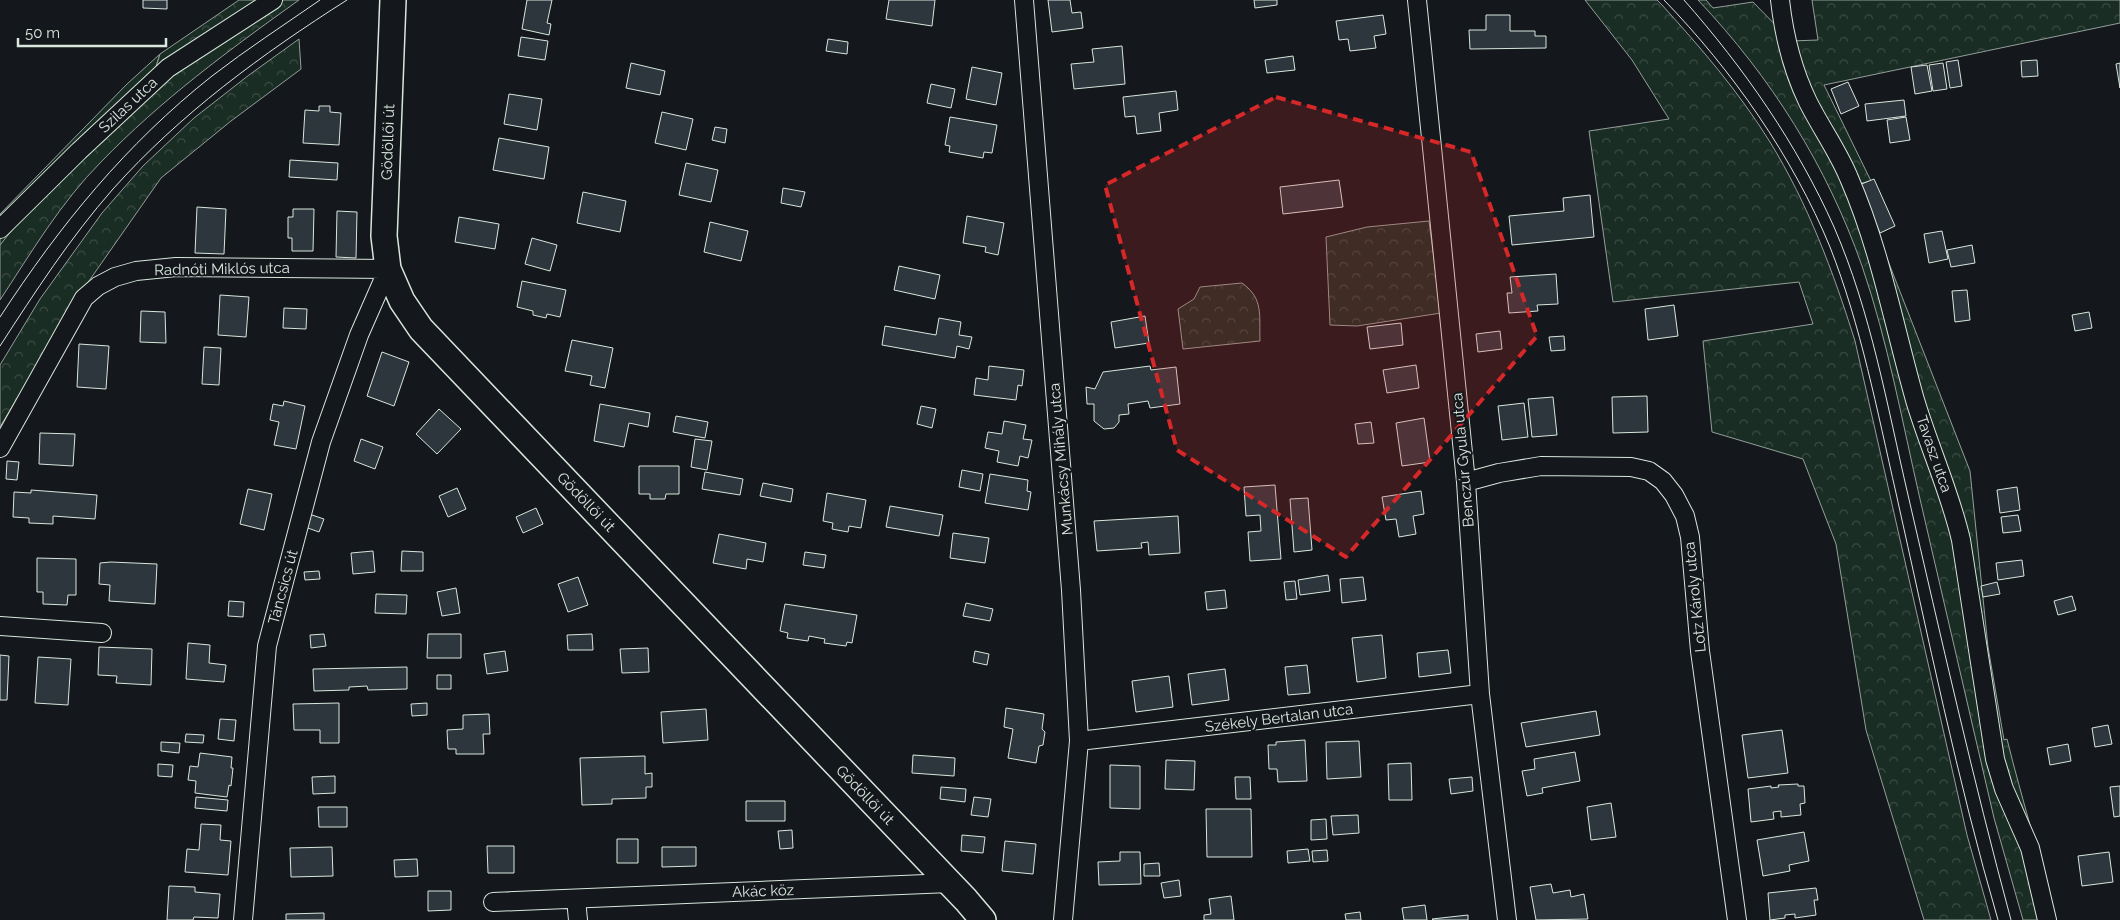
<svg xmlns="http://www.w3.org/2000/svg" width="2120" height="920" viewBox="0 0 2120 920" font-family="Raleway,sans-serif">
  <defs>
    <pattern id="forest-crowns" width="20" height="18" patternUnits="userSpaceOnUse" patternTransform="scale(1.25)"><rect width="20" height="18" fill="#1a2d24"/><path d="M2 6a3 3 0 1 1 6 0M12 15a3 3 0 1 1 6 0" fill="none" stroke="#3b4b43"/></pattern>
  </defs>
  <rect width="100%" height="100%" fill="#14181c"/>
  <path fill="#1a2d24" stroke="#939e99" d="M160 54 147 95 0 245V214L127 84Z"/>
  <path fill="url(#forest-crowns)" stroke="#939e99" d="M239 0H299C229 50 161 100 101 162 61 202 31 253 0 300V245L25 214 147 96 160 54Z
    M1585 0H1657L1662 5C1701 48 1739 92 1770 142 1808 204 1833 271 1855 341L1967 835 1991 920H1924L1866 730 1836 544 1803 459 1712 432 1703 341 1813 324 1799 282 1613 302 1589 131 1669 119 1632 60Z
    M1698 0H1706L1713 8 1753 2 1791 41 1818 40 1812 0H2120V23L1824 85 1871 181 1858 184 1970 471 1988 647 2004 740 2007 739C2022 800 2041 859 2054 920H2023L1994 818C1969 712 1945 605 1920 499 1902 421 1888 342 1862 266 1827 166 1771 77 1698 0Z
    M299 39 301 69 231 121 161 178 75 301 0 427V365L40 299 102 213 143 166 194 118 249 75Z
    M1429 221 1441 313 1357 326 1330 325 1326 237 1367 227Z
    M1242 283C1264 299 1259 315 1260 341L1183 349 1178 309 1194 299 1200 287Z"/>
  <path fill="#2c363c" stroke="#d8e6dc" d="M143 0H167V9L143 8Z
    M527 0H552L547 23 551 24 549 35 522 29Z
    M889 0H935L932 26 886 19Z
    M1048 0H1070L1072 13 1081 12 1083 28 1052 32Z
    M1254 0H1277V5L1255 8Z
    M1383 15 1386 34 1374 36 1376 48 1350 51 1348 39 1339 40 1336 21Z
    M1486 15H1510V31H1535V36H1546V48L1470 49 1469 30H1486Z
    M521 37 548 41 545 60 518 56Z
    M828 39 848 42 847 54 826 51Z
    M1122 46 1125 84 1074 89 1071 64 1094 62 1092 49Z
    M1293 56 1295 70 1267 73 1265 60Z
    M1958 60 1962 86 1950 88 1946 62Z
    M2037 60 2038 76 2022 77 2021 61Z
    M631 63 665 71 660 95 626 88Z
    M1943 63 1947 89 1933 91 1929 65Z
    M2120 63V88L2116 64Z
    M1927 65 1932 91 1915 94 1911 67Z
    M972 67 1002 73 996 105 966 99Z
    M1848 82 1859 106 1841 114 1831 89Z
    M931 84 955 89 951 108 927 103Z
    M1176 91 1178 110 1159 113 1161 131 1137 134 1135 116 1125 117 1123 97Z
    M509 94 542 99 537 130 504 124Z
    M1904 100 1906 116 1867 121 1865 104Z
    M319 106H330V112L341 113 339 145 303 143 305 110 319 111Z
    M662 112 693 119 686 150 655 143Z
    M950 117 997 125 992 153 984 152 983 158 949 152 950 146 945 145Z
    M1906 117 1910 140 1890 143 1887 120Z
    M715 127 727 129 725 143 712 140Z
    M499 138 549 147 544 179 493 170Z
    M290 160 338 163 337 180 289 177Z
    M686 163 718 170 711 202 679 195Z
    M1874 179 1895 226 1880 233 1859 185Z
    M1339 180 1343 207 1283 214 1280 187Z
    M783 188 805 192 801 207 781 203Z
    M583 192 626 201 620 232 577 223Z
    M1590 195 1594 237 1512 245 1509 216 1564 211 1563 198Z
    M197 207 226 209 224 254 195 253Z
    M293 209H314L313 251H292V238H288V217H293Z
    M337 211 357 212 356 258 336 257Z
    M967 216 1004 223 998 255 985 252 986 247 963 243Z
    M459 217 499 224 495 249 455 242Z
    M710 222 748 231 741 261 704 252Z
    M1942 231 1948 259 1929 263 1924 234Z
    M532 238 557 245 550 271 525 264Z
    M1972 245 1975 263 1951 267 1947 250Z
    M899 266 940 275 935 299 894 290Z
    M1556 274 1558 304 1537 305 1538 311 1509 313 1507 293H1512L1510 277Z
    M522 281 566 290 560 317 547 314 546 318 533 315V311L517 307Z
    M1967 290 1970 320 1955 322 1952 291Z
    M220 295 249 297 246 337 218 335Z
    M1674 305 1678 336 1648 340 1645 309Z
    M284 308 307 309 306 329 283 328Z
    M141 311 165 312 166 343 140 342Z
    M2089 312 2092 328 2075 331 2072 315Z
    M1145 316 1149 343 1115 348 1111 322Z
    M939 318 961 322 959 335 972 337 969 349 957 346 955 358 882 345 885 326 936 335Z
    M1401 323 1403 345 1370 349 1367 327Z
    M1500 331 1502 349 1478 352 1476 334Z
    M1564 336 1565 350 1551 351 1549 337Z
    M572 340 613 348 605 388 590 385 592 376 565 371Z
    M79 344 109 346 106 389 77 387Z
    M204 347 221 348 219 385 202 384Z
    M382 352 409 362 394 406 367 396Z
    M1416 365 1419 388 1387 393 1383 370Z
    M989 366 1024 370 1022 386 1018 385 1016 400 974 395 976 378 988 380Z
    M1150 366 1151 370 1176 367 1180 404 1150 408 1148 401 1128 404 1129 414 1119 415V422L1114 428 1104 429 1094 421V404H1087L1086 387 1095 389 1103 372Z
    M1647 396 1648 432 1613 433 1612 397Z
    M1553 397 1557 435 1532 437 1528 399Z
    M284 401 305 406 296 449 274 445 279 422 270 420 273 404 283 406Z
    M1524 403 1528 437 1502 440 1498 406Z
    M600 404 650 413 648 427 629 423 624 447 594 441Z
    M921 406 936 409 932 428 917 424Z
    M439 409 461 429 437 454 416 434Z
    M676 416 708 422 705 438 673 432Z
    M1424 418 1430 462 1402 466 1396 423Z
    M1004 421 1026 425 1023 439 1032 440 1028 458 1020 456 1018 466 997 462 999 451 985 448 988 432 1002 434Z
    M1371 422 1374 443 1358 444 1355 424Z
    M40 433 75 434 73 466 39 464Z
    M361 439 383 447 375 469 354 461Z
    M695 439 712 441 707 470 691 467Z
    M7 461 19 462 17 480 6 479Z
    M639 466H679V494H666L665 499H650V494H639Z
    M962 470 983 474 980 491 959 487Z
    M705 472 743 479 740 495 702 489Z
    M990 474 1028 480 1027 491 1031 492 1028 510 985 503Z
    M763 483 793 489 791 502 760 496Z
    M1275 485 1281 559 1250 561 1248 532 1261 531 1260 515 1246 516 1244 487Z
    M2017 487 2020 510 2000 513 1997 490Z
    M457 488 466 509 448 517 439 496Z
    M248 489 272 494 264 530 240 524Z
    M31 490 97 495 95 519 53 516V524L29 523V518L13 517 14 492 31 493Z
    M1421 491 1424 514 1413 516 1416 534 1399 537 1396 519 1386 520 1382 497Z
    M827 493 866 500 861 528 849 526 848 532 832 529 833 523 823 521Z
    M1308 498 1312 550 1294 552 1290 499Z
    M890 506 943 515 939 536 886 527Z
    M536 508 543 524 523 533 516 517Z
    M309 514 324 519 319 532 305 527Z
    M2018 515 2021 531 2003 533 2001 517Z
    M1178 516 1180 553 1149 555 1148 542 1141 543 1142 548 1097 551 1094 521Z
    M953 533 989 538 985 563 950 558Z
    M719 534 766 543 763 562 747 559 746 569 713 563Z
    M373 551 375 572 353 574 351 553Z
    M402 551 423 552V571H401Z
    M805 552 826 555 824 568 803 565Z
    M37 558 76 559V595H68L67 605 43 604V592H37Z
    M2022 560 2024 576 1998 580 1996 563Z
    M111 562 157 564 155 604 109 601 110 585 99 584 100 563Z
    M319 571 320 579 305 580 304 572Z
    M1328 575 1330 591 1300 595 1298 580Z
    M578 577 588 605 568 612 558 584Z
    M1363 577 1366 600 1342 603 1340 579Z
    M1295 581 1297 599 1286 600 1284 582Z
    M1997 582 2000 594 1983 597 1981 586Z
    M456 588 460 613 442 616 437 592Z
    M1225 590 1227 608 1207 610 1205 592Z
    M376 594 407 595 406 614 375 613Z
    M2072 596 2076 610 2058 615 2054 601Z
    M229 601 244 602 243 617 228 616Z
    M966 603 993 609 990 621 963 616Z
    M785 604 857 615 852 643 847 642 846 646 824 643 825 639 809 636 808 641 787 638 788 633 780 631Z
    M324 634 326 646 311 648 310 635Z
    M428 634H461V658H427Z
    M592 634 593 650H568L567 635Z
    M1382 635 1386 678 1357 682 1352 638Z
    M188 643 210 645 209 663 226 665 224 682 186 679Z
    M99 647 152 649 151 685 116 683 117 676 98 675Z
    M648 648 649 672 622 673 620 649Z
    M1448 650 1451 673 1419 677 1417 653Z
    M505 651 508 671 487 674 484 654Z
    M975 651 989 654 987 665 973 662Z
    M0 655 9 656 7 700H0Z
    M38 657 71 659 68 705 35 703Z
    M1307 665 1310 693 1288 695 1285 667Z
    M407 667V689L368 690 367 686 349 687V690L314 691 313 669Z
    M1225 669 1229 700 1192 705 1188 674Z
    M437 675H451V689H437Z
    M1169 676 1173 707 1136 712 1132 681Z
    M339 703V743H320V730H294L293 704Z
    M427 703V715L412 716 411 704Z
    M1006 708 1044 714 1042 729 1045 732 1043 745 1039 746 1036 763 1008 758 1013 729 1004 727Z
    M706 709 708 740 663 743 661 712Z
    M1596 711 1600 735 1526 747 1521 723Z
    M489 714 490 734H483L484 754H456V749H448L447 730 463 729V715Z
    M220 719 236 720 234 741 218 739Z
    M2108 725 2112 744 2095 747 2092 728Z
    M1782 730 1788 773 1748 778 1742 735Z
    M186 734 204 735 203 743 185 742Z
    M1305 740 1307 781 1278 782 1277 769H1269L1268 745H1276V742Z
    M1359 741 1361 777 1327 779 1326 742Z
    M161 742 180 743 179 753 161 751Z
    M2068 744 2071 761 2050 765 2047 748Z
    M1575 752 1580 781 1542 788 1543 793 1527 796 1522 771 1535 769 1534 759Z
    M200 753 232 757 231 768H233L231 786 229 785 227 797 195 793 196 781 188 780 190 766 198 767Z
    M913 755 955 758 954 776 912 773Z
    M645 756V774L652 773V787H646V798L612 799V804L582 805 580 758Z
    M1166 760 1195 761 1194 790 1165 789Z
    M1411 763 1412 800H1389L1388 764Z
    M158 764 173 765 172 777 158 776Z
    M1110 765 1140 766V809L1110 808Z
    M335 776V793L313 794 312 777Z
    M1235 777H1250L1251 799H1236Z
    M1472 777 1473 791 1451 794 1449 779Z
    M1798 784V786H1804L1805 803 1800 804 1801 815 1781 817V811L1773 812 1774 819 1751 822 1748 789 1771 786V788L1779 787 1778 785Z
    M2120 786V816L2114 817 2110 787Z
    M941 787 966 789 965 802 940 799Z
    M196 797 228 800 227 811 195 808Z
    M974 797 991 799 988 817 971 815Z
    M746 801H785V821H746Z
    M1611 803 1616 837 1591 840 1587 807Z
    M318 807H347V827H319Z
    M1206 809H1251L1252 857H1207Z
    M1358 815 1359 833 1333 835 1331 816Z
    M1326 819 1327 839 1311 840V820Z
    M201 824 221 825 220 840 231 841 228 875 185 872 187 849 199 850Z
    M792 830 793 848 780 849 778 831Z
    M1804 832 1809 861 1789 865 1790 871 1763 876 1757 840Z
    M962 835 985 837 983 853 961 851Z
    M617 839H638V863H617Z
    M1005 841 1036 844 1033 874 1002 871Z
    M487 846H514V873H488Z
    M332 847 333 876 291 877 290 848Z
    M662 847H696V866L662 867Z
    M1308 849 1310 861 1288 863 1287 851Z
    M1327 850 1328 861 1313 862 1312 851Z
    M1120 852H1140L1141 884 1099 885 1098 862 1120 861Z
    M2109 852 2113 882 2082 886 2078 856Z
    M417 859 418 876 395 877 394 860Z
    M1159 863 1160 876H1144V864Z
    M1179 880 1181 896 1164 898 1161 883Z
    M1551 884 1553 893 1570 890 1571 897 1584 894 1588 919 1536 920 1530 887Z
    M169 886 195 887V892L220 894 218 918 194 917 193 920H167Z
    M1816 888 1818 900H1814L1816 915 1795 918V914L1785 915V918L1770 920 1768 893Z
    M428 891H451V910L428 911Z
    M1231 896 1234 920H1204V915L1211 914 1209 899Z
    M1425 905 1427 920H1404L1402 908Z
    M1360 912 1361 920H1346L1345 914Z
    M324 913V920H286V914Z
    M1468 915V920H1433L1432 919Z"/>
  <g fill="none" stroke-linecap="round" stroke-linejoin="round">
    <defs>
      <path id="street" d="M1024 0 1071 590 1079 741 1063 920
        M1417 0 1466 482 1480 694 1507 920
        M1780 0C1784 36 1792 69 1808 102 1821 128 1838 151 1849 178 1880 249 1894 326 1915 400 1929 447 1950 492 1961 540L1995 759 2004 789 2030 848 2047 920
        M0 229 79 151 168 68 273 0
        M0 448 84 298 98 286 115 277 136 271 176 267 388 269 359 335 321 442 267 646 243 920
        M1466 482 1499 473 1541 466 1631 467 1649 471 1663 481 1674 495 1685 516 1690 537 1700 651 1737 920
        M0 626 102 633
        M1079 741 1480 694
        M576 899 578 920
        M493 902 950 883"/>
      <path id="secondary" d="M393 0 384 236 388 269 402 301 421 329 966 900 983 920"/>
    </defs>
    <use href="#street" stroke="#d8e6dc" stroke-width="20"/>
    <use href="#secondary" stroke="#d8e6dc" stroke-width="28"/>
    <use href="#street" stroke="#14181c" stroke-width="18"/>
    <use href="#secondary" stroke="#14181c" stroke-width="25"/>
    <path stroke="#d8e6dc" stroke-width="1" d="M1664 0C1732 70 1793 157 1830 247 1861 326 1877 410 1896 493 1928 636 1957 779 1998 920
      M1684 0C1744 68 1797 144 1834 227 1871 312 1887 405 1908 495 1941 637 1973 779 2011 920
      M0 317C60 225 126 144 212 76 247 49 284 25 320 0
      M0 346C35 292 70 238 113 189 180 114 262 54 347 0"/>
  </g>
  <path fill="#d62828" fill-opacity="0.2" stroke="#d62828" stroke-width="4" stroke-dasharray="10 6" stroke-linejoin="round" d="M1276 97 1471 152 1537 336 1346 557 1177 450 1105 185Z"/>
  <g text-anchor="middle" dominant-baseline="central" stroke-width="4" stroke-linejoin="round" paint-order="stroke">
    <g font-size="15" fill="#d8e6dc" stroke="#14181c">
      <text transform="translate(128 105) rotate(-43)">Szilas utca</text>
      <text transform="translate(388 142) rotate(-88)">Gödöllői út</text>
      <text transform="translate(222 269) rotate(-1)">Radnóti Miklós utca</text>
      <text transform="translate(1934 454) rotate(71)">Tavasz utca</text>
      <text transform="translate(1061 459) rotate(-95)">Munkácsy Mihály utca</text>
      <text transform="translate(1463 460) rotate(-95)">Benczúr Gyula utca</text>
      <text transform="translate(586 502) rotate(46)">Gödöllői út</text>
      <text transform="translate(283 587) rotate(-75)">Táncsics út</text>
      <text transform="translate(1695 597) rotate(-96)">Lotz Károly utca</text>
      <text transform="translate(1279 718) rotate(-7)">Székely Bertalan utca</text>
      <text transform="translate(865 795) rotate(46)">Gödöllői út</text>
      <text transform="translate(763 891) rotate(-2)">Akác köz</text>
    </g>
  </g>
  <path d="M18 38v8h148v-8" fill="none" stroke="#d8e6dc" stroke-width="2.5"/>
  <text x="25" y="38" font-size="15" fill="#d8e6dc" stroke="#14181c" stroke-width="4" paint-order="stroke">50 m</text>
</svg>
